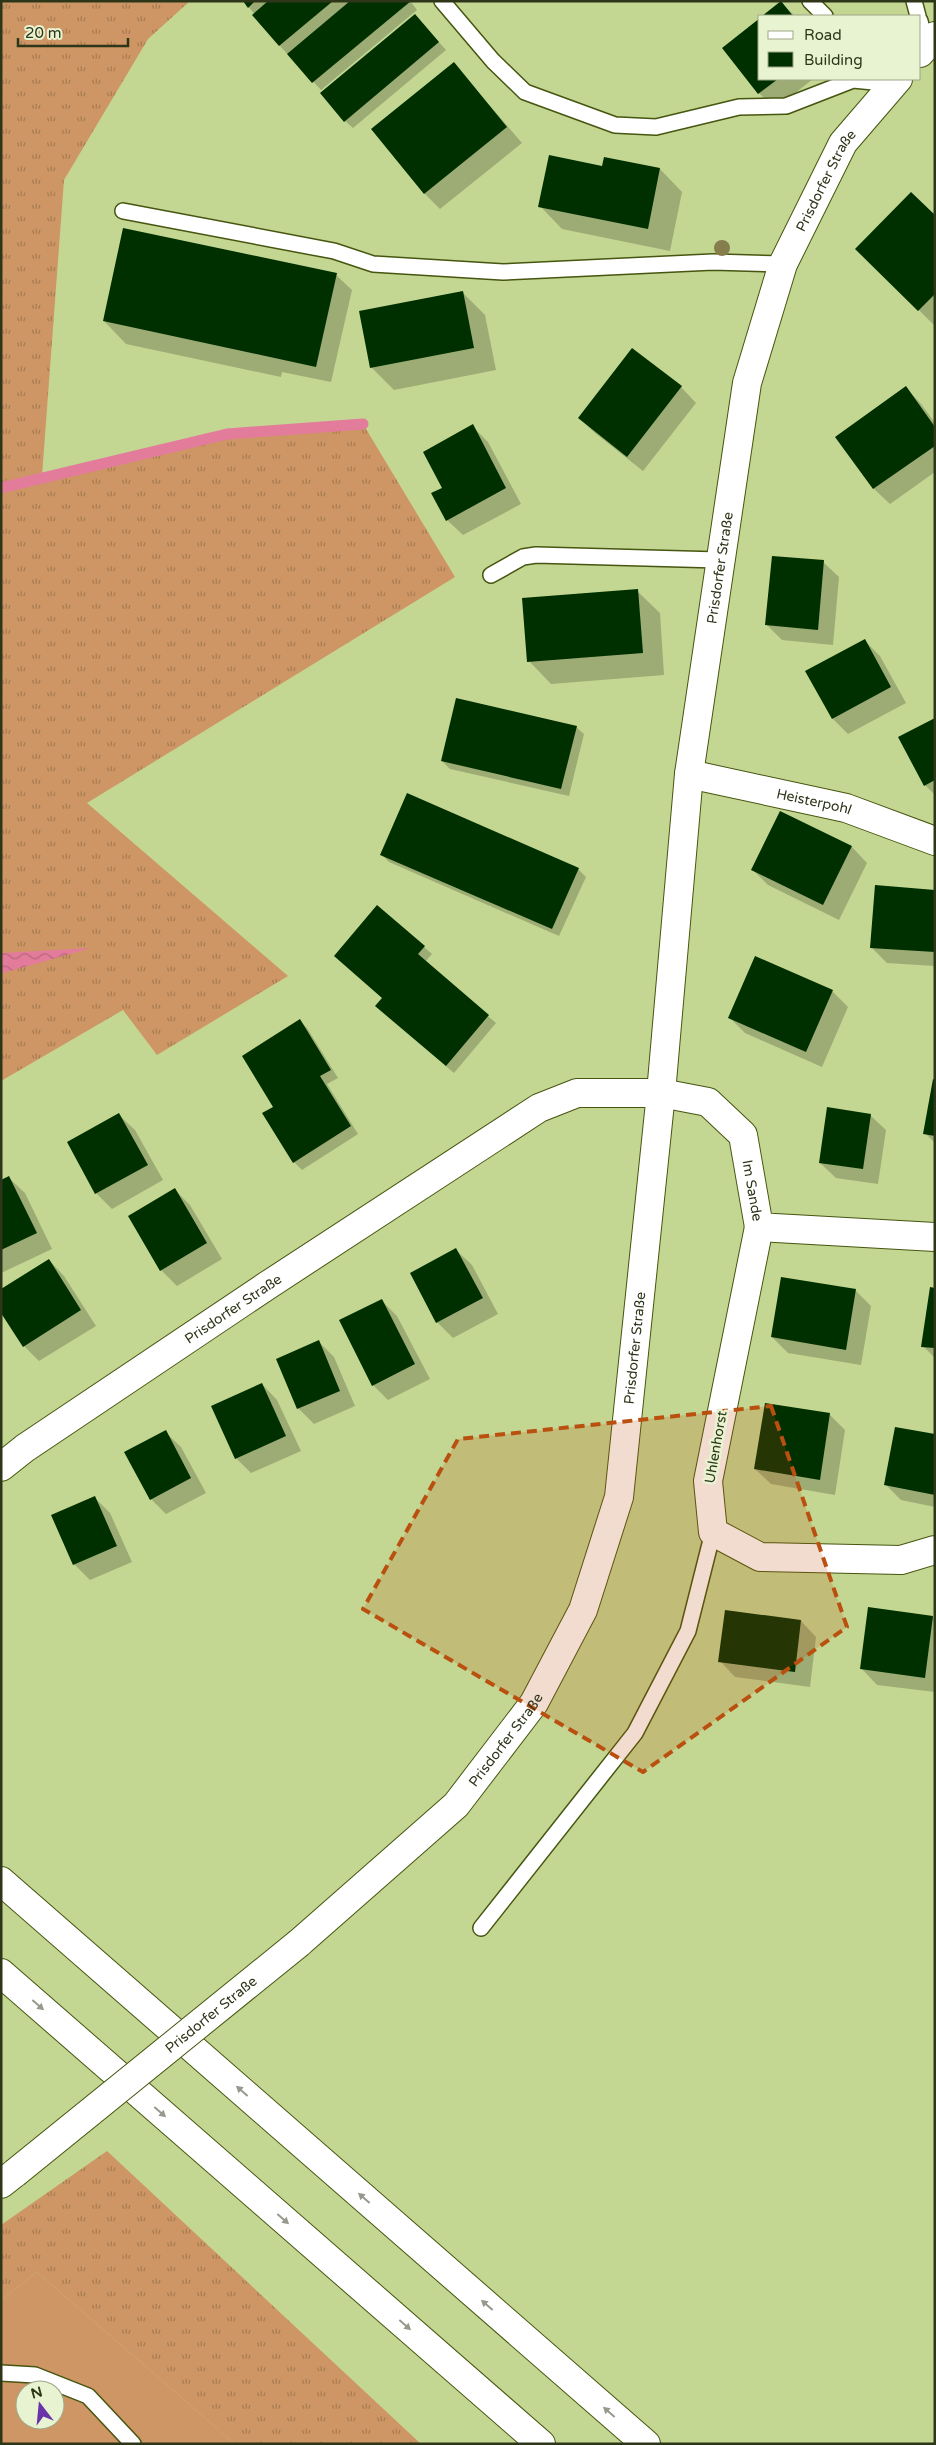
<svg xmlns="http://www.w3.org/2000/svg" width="936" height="2445" viewBox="0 0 936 2445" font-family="'Varela Round',sans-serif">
  <defs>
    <pattern id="grass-tufts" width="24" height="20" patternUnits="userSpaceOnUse" patternTransform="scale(1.25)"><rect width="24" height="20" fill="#ce9665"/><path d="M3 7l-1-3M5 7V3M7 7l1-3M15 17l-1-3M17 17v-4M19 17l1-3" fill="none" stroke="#a87b52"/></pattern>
    <pattern id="water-waves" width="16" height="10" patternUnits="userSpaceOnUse" patternTransform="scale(1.25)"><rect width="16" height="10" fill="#e37b9b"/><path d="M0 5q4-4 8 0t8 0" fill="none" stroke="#b8667e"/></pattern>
  </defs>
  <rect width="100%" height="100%" fill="#c3d792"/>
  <path fill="url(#grass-tufts)" d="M1 1H190L148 39 64 180 42 476 227 434 363 424 455 577 87 803 288 976 157 1055 123 1010 1 1081Z
    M107 2151 421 2444H235L37 2272 1 2300V2225Z"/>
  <path fill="#ce9665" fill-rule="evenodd" d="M37 2272 235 2444H1V2300ZM25 2390H55V2420H25Z"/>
  <path fill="url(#water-waves)" d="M91 948 3 973 1 974V953Z"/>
  <path fill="#0003" d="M244 1H410L417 10 321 90 280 46Z
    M781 3 795 16H764Z
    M415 15 446 50 353 128 345 121Z
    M454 64 522 143 440 209 425 194Z
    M760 79H813L775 109 759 93Z
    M660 169 682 192 670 251 562 229 540 206Z
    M935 217V325H934L857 249Z
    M336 275 352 290 331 382 282 372 281 377 126 344 104 321Z
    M463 293 485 315 496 370 394 390 371 367Z
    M681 387 696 403 643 471 595 433 579 418Z
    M906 388 921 404 935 423V472L890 504 874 489 837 437Z
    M472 426 488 442 521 504 463 535 447 520 443 488Z
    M823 562 839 577 833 645 782 640 766 624Z
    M637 591 660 613 664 675 551 684 529 661Z
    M865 641 880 656 906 703 848 734 833 719Z
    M935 719V795L925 785Z
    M576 727 584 734 569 796 450 769 442 761Z
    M781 813 852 847 867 863 839 920 768 885 753 870Z
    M381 854 578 869 586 877 559 936 389 862Z
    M935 891V966L887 963 872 948Z
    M424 947 432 954 425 962 496 1023 454 1073 384 1013 383 998 343 963Z
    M832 991 848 1007 822 1067 745 1033 729 1017Z
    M300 1021 307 1028 338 1078 327 1084 358 1134 302 1170 294 1162 274 1108Z
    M935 1081V1143L925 1133Z
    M119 1115 135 1130 163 1180 112 1209 96 1193Z
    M870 1115 886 1130 878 1184 836 1178 820 1163Z
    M9 1178 25 1193 52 1249 1 1273V1182Z
    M175 1190 190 1205 222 1259 177 1286 161 1270Z
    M456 1250 472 1265 498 1314 453 1338 437 1322Z
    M49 1260 64 1276 96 1326 39 1361 24 1346Z
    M935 1289V1358L923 1346Z
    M856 1291 871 1306 861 1365 788 1353 772 1337Z
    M382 1301 397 1316 430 1379 388 1400 373 1385Z
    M319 1342 334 1357 355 1406 314 1424 298 1408Z
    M262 1384 277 1400 301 1451 251 1473 236 1458Z
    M766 1404 830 1415 845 1430 835 1495 771 1484 755 1469Z
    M165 1432 181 1447 206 1493 166 1514 151 1499Z
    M935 1436V1507L901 1500 886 1485Z
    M95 1498 110 1513 132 1562 90 1580 74 1564Z
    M726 1612 801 1621 816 1637 810 1687 735 1677 720 1661Z
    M932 1617 935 1619V1692L877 1685 862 1669Z"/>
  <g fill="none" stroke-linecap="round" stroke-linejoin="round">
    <path stroke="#e37b9b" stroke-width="11" d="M1 488 227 434 363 424"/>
  </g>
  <path fill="#002f00" d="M243 1H255L248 8Z
    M268 1H333L279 46 252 15Z
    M350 1H411L312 83 287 54Z
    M781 1 793 16H762Z
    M415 14 439 42 344 122 320 93Z
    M760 18V79H778L758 94 722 48Z
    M454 62 507 127 424 194 371 129Z
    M549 155 602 166 604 157 660 168 648 229 538 207Z
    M911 192 935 215V294L918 311 855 249Z
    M123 228 337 273 316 367 103 321Z
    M463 291 474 348 370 368 359 311Z
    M632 348 682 386 627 457 578 418Z
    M906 386 935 427V446L873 489 835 437Z
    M473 424 506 488 446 521 431 493 442 488 423 452Z
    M772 556 824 560 818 630 765 625Z
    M638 589 643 653 527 662 522 598Z
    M865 639 891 687 832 719 805 671Z
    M456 698 577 726 561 789 441 761Z
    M935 718V780L924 786 898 737Z
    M407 793 579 868 552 929 380 855Z
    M780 811 852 846 823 905 751 870Z
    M875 885 935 890V952L870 948Z
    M377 905 425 946 418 954 489 1015 446 1066 375 1006 382 998 334 956Z
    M755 956 833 990 806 1052 728 1018Z
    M300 1019 331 1070 320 1076 351 1126 293 1163 262 1113 273 1107 242 1056Z
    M933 1079 935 1080V1136L923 1134Z
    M827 1107 871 1114 863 1169 819 1163Z
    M119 1113 148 1165 95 1194 67 1142Z
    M9 1176 37 1233 1 1250V1180Z
    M175 1188 207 1243 160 1271 128 1216Z
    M456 1248 483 1298 436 1323 410 1273Z
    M49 1259 81 1310 23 1347 1 1313V1289Z
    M781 1277 856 1289 846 1350 771 1337Z
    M930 1287 935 1288V1348L921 1347Z
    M382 1299 415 1364 372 1386 339 1320Z
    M319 1340 340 1391 297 1409 276 1359Z
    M262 1383 286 1436 235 1459 211 1406Z
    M765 1403 830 1413 820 1480 754 1469Z
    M895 1427 935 1434V1495L884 1485Z
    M166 1430 191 1478 150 1500 124 1452Z
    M95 1496 117 1546 73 1565 51 1515Z
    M868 1607 933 1616 925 1678 860 1669Z
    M725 1610 801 1620 795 1672 718 1662Z"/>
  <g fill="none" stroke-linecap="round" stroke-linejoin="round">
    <defs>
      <path id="service" d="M442 1 493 61 525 92 615 125 656 127 739 107 786 106 853 80 894 84
        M810 1 825 16
        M914 1 918 16
        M920 21 926 46
        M123 211 334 251 373 264 503 272 713 262 783 264
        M491 575 523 557 536 555 719 560
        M481 1928 635 1733 688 1631 713 1532
        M1 2373 35 2375 88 2396 133 2444"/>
      <g id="minor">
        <path d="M920 53 935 36"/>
        <path id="s1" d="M689 774 846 808 935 841"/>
        <path d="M759 1227 708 1481 713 1532 760 1557 901 1560 935 1550"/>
        <path id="s2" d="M1 1467 25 1448 268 1285 539 1108 577 1093H661L708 1102 743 1135 759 1227 935 1237"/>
        <path id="s3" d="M299 1943 456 1805 534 1703 583 1610 619 1497 661 1093 689 774 747 383 783 264 843 143 898 79"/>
        <path d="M1 2184 15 2173"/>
      </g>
      <path id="motorway" d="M1 1881 646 2444
        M1 1973 541 2444"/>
    </defs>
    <use href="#service" stroke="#46550f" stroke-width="18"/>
    <use href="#minor" stroke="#46550f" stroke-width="30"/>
    <use href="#motorway" stroke="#46550f" stroke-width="30"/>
    <use href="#service" stroke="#fff" stroke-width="15"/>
    <use href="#minor" stroke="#fff" stroke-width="28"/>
    <use href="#motorway" stroke="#fff" stroke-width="28"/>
    <defs>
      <g id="minor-bridge">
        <path id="s4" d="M15 2173 299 1943"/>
      </g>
    </defs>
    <use href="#minor-bridge" stroke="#46550f" stroke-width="30" stroke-linecap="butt"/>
    <use href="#minor-bridge" stroke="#fff" stroke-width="28"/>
  </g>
  <circle fill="#867d4d" cx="722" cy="248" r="8"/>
  <defs><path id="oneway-solid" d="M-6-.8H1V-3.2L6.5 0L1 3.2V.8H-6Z" transform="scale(1.25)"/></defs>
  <g fill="#969a8c">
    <use href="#oneway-solid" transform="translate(38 2005) rotate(41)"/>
    <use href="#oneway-solid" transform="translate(242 2091) rotate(-139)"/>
    <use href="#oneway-solid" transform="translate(160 2112) rotate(41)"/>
    <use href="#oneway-solid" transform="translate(364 2198) rotate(-139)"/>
    <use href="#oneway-solid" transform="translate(283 2219) rotate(41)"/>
    <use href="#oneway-solid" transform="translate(487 2305) rotate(-139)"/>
    <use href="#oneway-solid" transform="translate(405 2325) rotate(41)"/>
    <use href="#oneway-solid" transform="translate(609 2412) rotate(-139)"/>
  </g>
  <path fill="#ba5010" fill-opacity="0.2" stroke="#ba5010" stroke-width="4" stroke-dasharray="10 6" stroke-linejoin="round" d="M771 1406 847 1627 643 1772 363 1609 458 1439Z"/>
  <g text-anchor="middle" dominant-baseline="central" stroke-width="5" stroke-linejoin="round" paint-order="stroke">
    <g font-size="14" fill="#2e361a" stroke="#e8f3d1">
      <text stroke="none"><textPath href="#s3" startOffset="1901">Prisdorfer Straße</textPath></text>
      <text stroke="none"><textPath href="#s3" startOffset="1496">Prisdorfer Straße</textPath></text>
      <text stroke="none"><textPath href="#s1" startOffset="128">Heisterpohl</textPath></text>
      <text stroke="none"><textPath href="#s2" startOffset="924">Im Sande</textPath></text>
      <text stroke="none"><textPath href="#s2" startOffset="281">Prisdorfer Straße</textPath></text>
      <text stroke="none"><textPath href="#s3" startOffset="711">Prisdorfer Straße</textPath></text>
      <text transform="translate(716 1447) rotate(-80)">Uhlenhorst</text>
      <text stroke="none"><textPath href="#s3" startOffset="291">Prisdorfer Straße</textPath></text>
      <text stroke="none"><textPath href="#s4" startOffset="252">Prisdorfer Straße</textPath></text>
    </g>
  </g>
  <rect width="936" height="2445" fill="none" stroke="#2e361a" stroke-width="5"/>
  <rect x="758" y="15" width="162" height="65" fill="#e8f3d1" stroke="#9ea788"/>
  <rect x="768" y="31" width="25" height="8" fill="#ffffff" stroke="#9ea788"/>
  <text x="804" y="40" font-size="15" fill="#2e361a">Road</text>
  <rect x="768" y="52" width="25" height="15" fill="#002f00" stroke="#9ea788"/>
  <text x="804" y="65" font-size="15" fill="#2e361a">Building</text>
  <g transform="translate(40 2405) rotate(344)"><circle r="24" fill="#e8f3d1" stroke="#9ea788"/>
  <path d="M0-4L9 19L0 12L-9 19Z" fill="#6b33a9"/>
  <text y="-8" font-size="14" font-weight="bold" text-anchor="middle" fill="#2e361a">N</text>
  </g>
  <path d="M18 38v8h110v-8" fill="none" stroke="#2e361a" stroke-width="2.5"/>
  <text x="25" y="38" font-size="15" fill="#2e361a" stroke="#e8f3d1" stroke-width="4" paint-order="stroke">20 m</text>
</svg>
